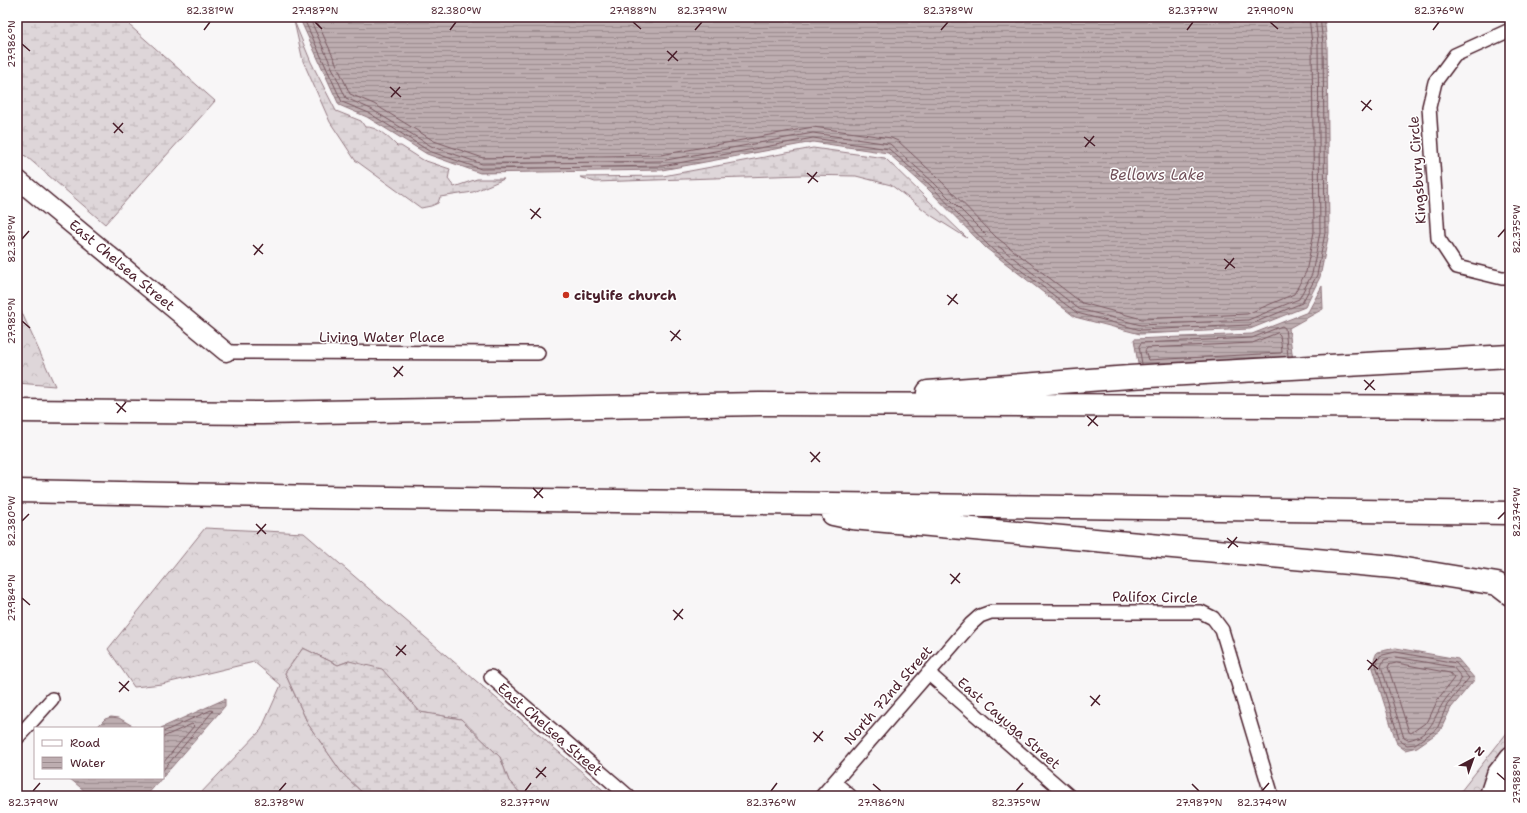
<svg xmlns="http://www.w3.org/2000/svg" width="1527" height="813" viewBox="0 0 1527 813" font-family="'Shantell Sans',sans-serif">
  <defs>
    <pattern id="forest-crowns" width="20" height="18" patternUnits="userSpaceOnUse"><rect width="20" height="18" fill="#ded6d9"/><path d="M2 6a3 3 0 1 1 6 0M12 15a3 3 0 1 1 6 0" fill="none" stroke="#c0b7ba"/></pattern>
    <pattern id="wetland-marsh" width="20" height="14" patternUnits="userSpaceOnUse"><rect width="20" height="14" fill="#ded6d9"/><path d="M1 5h8M5 5V1M11 12h8M15 12V8" fill="none" stroke="#c0b7ba"/></pattern>
    <pattern id="water-rules" width="6" height="5" patternUnits="userSpaceOnUse"><rect width="6" height="5" fill="#bdadb0"/><path d="M0 2.5h6" fill="none" stroke="#9c8c8f"/></pattern>
  </defs>
  <rect width="100%" height="100%" fill="#f8f6f7"/>
  <filter id="ink" filterUnits="userSpaceOnUse"><feTurbulence type="fractalNoise" baseFrequency=".025" numOctaves="2"/><feDisplacementMap in="SourceGraphic" scale="8" xChannelSelector="R" yChannelSelector="G"/><feConvolveMatrix kernelMatrix="1 2 1 2 8 2 1 2 1" color-interpolation-filters="sRGB"/></filter>
  <g filter="url(#ink)">
    <path fill="url(#forest-crowns)" stroke="#947a82" d="M17 302 55 386 17 383Z
      M205 528 304 533 610 796H523L509 781 500 757 461 719 420 712 402 691 349 661 338 665 303 648 285 673 308 724 342 773 366 796H198L261 730 281 685 254 662 162 684 134 687 108 649Z
      M1510 729V745L1491 770 1480 796H1457Z"/>
    <path fill="url(#wetland-marsh)" stroke="#947a82" d="M17 17H120L215 101 105 224 27 157 17 151Z
      M294 21 311 62 336 111 361 121 365 127C377 126 389 138 397 146H401L423 160 450 169 448 179 454 187 477 179H504L473 192 440 197 438 203 431 206 421 208 355 160 330 122 303 61Z
      M813 148 885 158 967 238 932 216 891 185 856 176 803 175 595 182 580 177 663 176Z
      M303 648 338 665 349 661 382 669 420 712 461 719 500 757 509 781 523 796H366L342 773 308 724 285 673Z"/>
    <path fill="url(#water-rules)" stroke="#8f747b" d="M299 17H1324L1327 43 1329 233 1320 277 1305 307 1250 329 1140 334 1075 317 986 248 927 188 888 153 813 142 662 170 480 173 427 154 367 117 339 105Z
      M1322 286 1323 309 1289 328 1293 361 1139 370 1134 339 1252 334 1308 312Z
      M1396 648 1458 659 1475 679 1451 708 1440 731 1417 747 1405 750 1397 744 1372 665 1377 652Z
      M225 699V706L163 777V728H161Z
      M111 717 119 718 136 728H96L105 719Z
      M69 778H162L146 796H91Z"/>
    <g fill="none" stroke-linecap="round" stroke-linejoin="round">
      <path stroke="#785860" stroke-width="1" d="M303 17 342 102 369 113 429 151 481 169 662 166 813 138 889 149 930 185 989 246 1077 313 1141 330 1249 325 1302 303 1317 275 1325 233 1323 44 1320 17
        M309 17 346 98 371 109 431 146 482 164 661 161 813 133 890 144 933 182 993 242 1079 309 1141 325 1248 320 1299 299 1312 274 1320 232 1318 44 1315 17
        M315 17 350 94 374 104 434 141 483 158 661 155 813 127 891 138 898 141 937 177 996 237 1082 303 1142 319 1247 314 1294 294 1306 272 1314 232 1312 44 1309 17
        M1278 333 1280 335 1282 351 1281 353 1148 360 1145 351 1147 348 1252 343Z
        M1142 364 1139 346 1141 343 1252 338 1282 326 1285 328 1288 356
        M1396 652 1456 663 1469 678 1447 705 1437 729 1415 744 1407 745 1400 741 1376 665 1380 656Z
        M1396 657 1453 667 1462 678C1458 686 1450 693 1445 700 1433 717 1433 735 1408 740L1404 738 1381 666 1384 660Z
        M1397 663 1450 673 1454 678 1438 699 1428 721 1411 733 1409 732 1388 667 1389 665Z
        M163 732 211 710 213 711 163 770
        M163 737 192 724 194 726 163 763"/>
      <defs>
        <path id="street" d="M1510 30 1455 55 1435 82 1429 107 1438 238 1457 267 1502 278H1510
          M226 352 538 353
          M928 673 1069 796
          M491 677 628 796
          M17 738 52 699
          M834 782 850 796
          M822 796 971 624 980 616 991 612H1201L1213 618 1222 630 1272 796"/>
        <path id="secondary" d="M17 179 226 352
          M1489 795 1496 774 1510 756
          M1489 796 1510 783"/>
        <path id="highway" d="M928 392 1130 377 1510 356
          M17 411 262 413 759 404 1510 407
          M17 491 318 497 1510 513
          M833 514 852 518 1393 567 1497 584 1510 594"/>
      </defs>
      <use href="#street" stroke="#4a1f2b" stroke-width="16"/>
      <use href="#secondary" stroke="#4a1f2b" stroke-width="21"/>
      <use href="#highway" stroke="#4a1f2b" stroke-width="25"/>
      <use href="#street" stroke="#fff" stroke-width="13"/>
      <use href="#secondary" stroke="#fff" stroke-width="18"/>
      <use href="#highway" stroke="#fff" stroke-width="22"/>
    </g>
  </g>
  <path fill="none" stroke="#4a1f2b" stroke-width="1.5" d="M315 22 322 29M633 22 641 29M1270 22 1278 29M204 30 210 22M450 30 456 22M695 30 702 22M941 30 948 22M1187 30 1193 22M1433 30 1439 22M22 44 30 51M667 51 678 61M668 61 677 51M390 87 401 97M391 97 400 87M1361 101 1372 110M1362 111 1371 100M113 123 123 133M114 133 123 123M1084 137 1095 146M1085 147 1094 136M807 173 818 182M808 183 817 172M530 209 541 218M531 219 540 208M1498 237 1505 229M22 239 29 231M253 245 263 254M254 255 263 244M1224 259 1235 268M1225 269 1234 258M947 295 958 304M948 305 957 294M22 321 30 328M670 331 681 340M671 341 680 330M393 367 403 376M394 377 403 366M1364 380 1375 390M1365 390 1374 380M116 403 126 412M117 413 126 402M1087 416 1098 426M1088 426 1097 416M810 452 820 462M811 462 820 452M533 488 543 498M534 498 543 488M1498 519 1505 512M22 521 29 514M256 524 266 534M257 534 266 524M1227 538 1238 547M1228 548 1237 537M950 574 960 583M951 584 960 573M22 598 30 605M673 610 683 619M674 620 683 609M396 646 406 655M396 656 406 645M1367 660 1378 669M1368 670 1377 659M119 682 129 691M119 692 129 681M1090 696 1100 705M1091 706 1100 695M813 732 823 741M814 742 823 731M536 768 546 777M1497 773 1505 780M536 778 546 767M873 784 881 791M1192 784 1199 791M33 791 40 783M279 791 286 783M525 791 531 783M771 791 777 783M1016 791 1023 783M1262 791 1269 783"/>
  <circle fill="#c8321e" stroke="#fff" stroke-width="1.5" cx="566" cy="295" r="4"/>
  <g text-anchor="middle" dominant-baseline="central" stroke-width="3" stroke-linejoin="round" paint-order="stroke">
    <g font-size="14" fill="#4a1f2b" stroke="#fff">
      <text transform="translate(1417 170) rotate(-94)">Kingsbury Circle</text>
      <text transform="translate(122 265) rotate(40)">East Chelsea Street</text>
      <text x="382" y="337">Living Water Place</text>
      <text transform="translate(1155 597) rotate(1)">Palifox Circle</text>
      <text transform="translate(888 695) rotate(-49)">North 72nd Street</text>
      <text transform="translate(1009 723) rotate(41)">East Cayuga Street</text>
      <text transform="translate(550 729) rotate(41)">East Chelsea Street</text>
    </g>
    <g font-size="14" font-weight="bold" fill="#4a1f2b" stroke="#fff" text-anchor="start">
      <text x="574" y="295">citylife church</text>
    </g>
    <g font-size="15" font-style="italic" fill="#72515a" stroke="#fff">
      <text x="1157" y="175">Bellows Lake</text>
    </g>
  </g>
  <rect width="1527" height="813" fill="none" stroke="#fff" stroke-width="44"/>
  <rect x="34" y="727" width="130" height="52" fill="#ffffff" stroke="#b7a5aa"/>
  <rect x="42" y="740" width="20" height="6" fill="#ffffff" stroke="#b7a5aa"/>
  <text x="70" y="747" font-size="12" fill="#4a1f2b">Road</text>
  <rect x="42" y="757" width="20" height="12" fill="url(#water-rules)" stroke="#b7a5aa"/>
  <text x="70" y="767" font-size="12" fill="#4a1f2b">Water</text>
  <g transform="translate(1473 759) rotate(41)" stroke="#ffffff" stroke-width="3" paint-order="stroke">
  <path d="M0-3L7 15L0 10L-7 15Z" fill="#4a1f2b"/>
  <text y="-6" font-size="11" font-weight="bold" text-anchor="middle" fill="#4a1f2b">N</text>
  </g>
  <rect x="22" y="22" width="1483" height="769" fill="none" stroke="#4a1f2b" stroke-width="1.5"/>
  <g font-size="10" text-anchor="middle" fill="#4a1f2b">
    <text x="210" y="14">82.381°W</text>
    <text x="315" y="14">27.987°N</text>
    <text x="456" y="14">82.380°W</text>
    <text x="633" y="14">27.988°N</text>
    <text x="702" y="14">82.379°W</text>
    <text x="948" y="14">82.378°W</text>
    <text x="1193" y="14">82.377°W</text>
    <text x="1270" y="14">27.990°N</text>
    <text x="1439" y="14">82.376°W</text>
    <text transform="translate(11 44) rotate(-90)" y="4">27.986°N</text>
    <text transform="translate(1516 229) rotate(-90)" y="4">82.375°W</text>
    <text transform="translate(11 239) rotate(-90)" y="4">82.381°W</text>
    <text transform="translate(11 321) rotate(-90)" y="4">27.985°N</text>
    <text transform="translate(1516 512) rotate(-90)" y="4">82.374°W</text>
    <text transform="translate(11 521) rotate(-90)" y="4">82.380°W</text>
    <text transform="translate(11 598) rotate(-90)" y="4">27.984°N</text>
    <text transform="translate(1516 780) rotate(-90)" y="4">27.988°N</text>
    <text x="33" y="806">82.379°W</text>
    <text x="279" y="806">82.378°W</text>
    <text x="525" y="806">82.377°W</text>
    <text x="771" y="806">82.376°W</text>
    <text x="881" y="806">27.986°N</text>
    <text x="1016" y="806">82.375°W</text>
    <text x="1199" y="806">27.987°N</text>
    <text x="1262" y="806">82.374°W</text>
  </g>
</svg>
